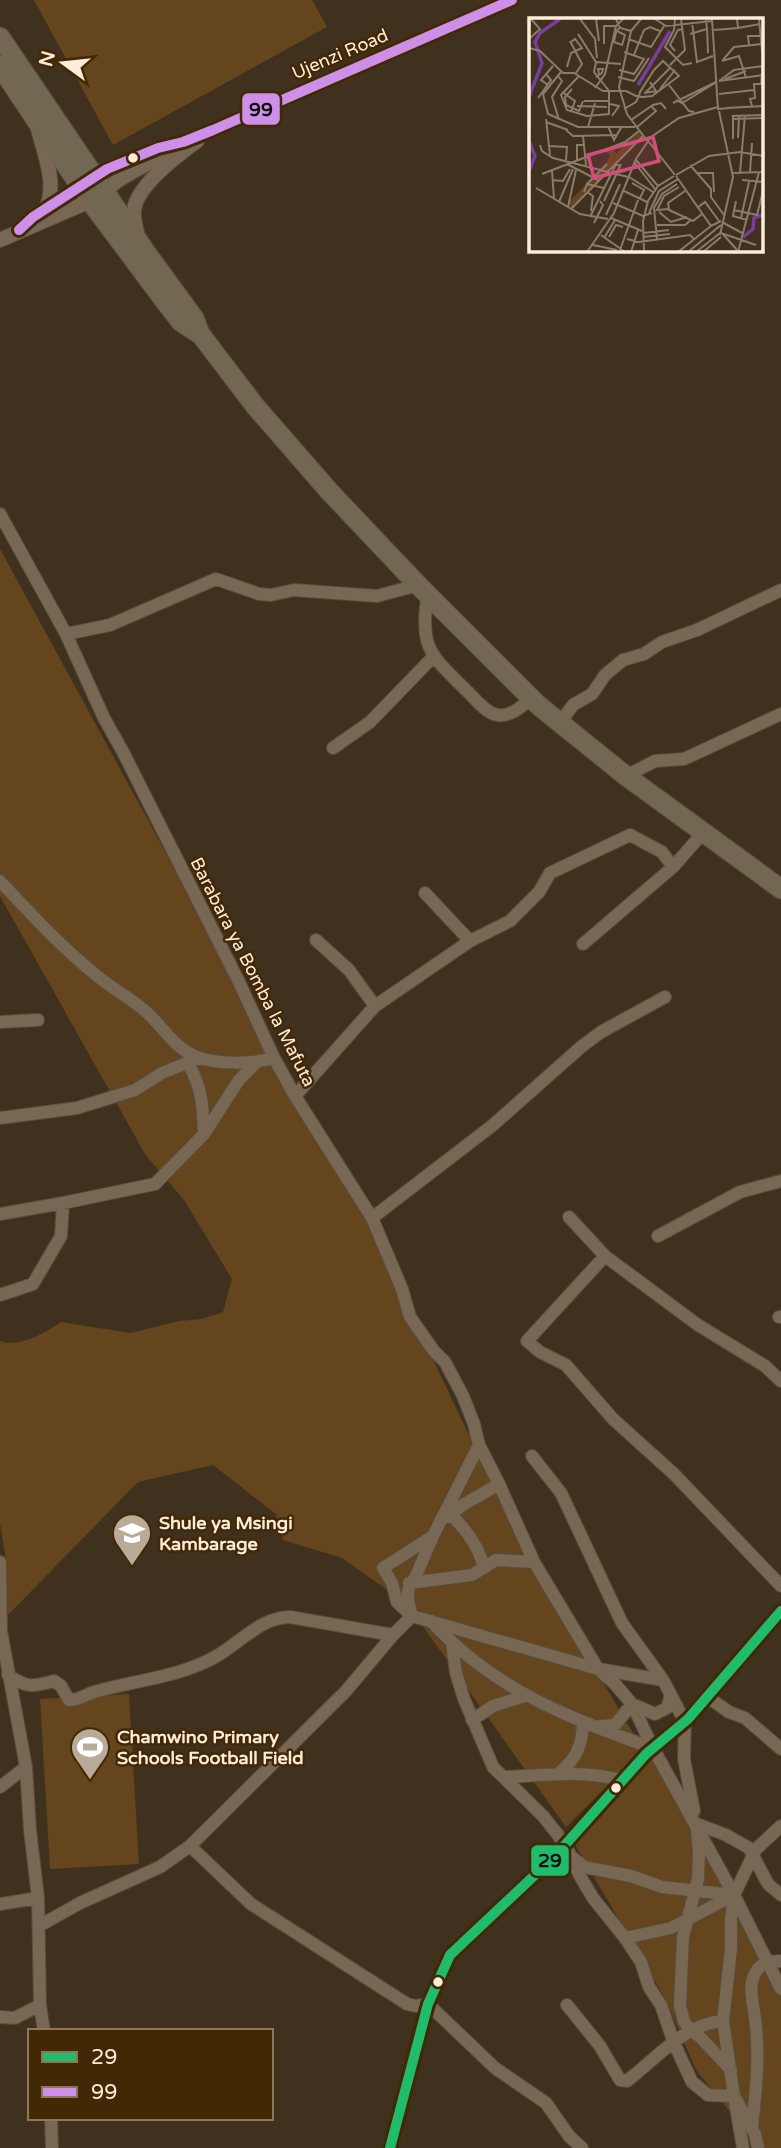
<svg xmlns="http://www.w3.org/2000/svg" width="781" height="2148" viewBox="0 0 781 2148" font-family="'Varela Round',sans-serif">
  <rect width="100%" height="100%" fill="#3f311e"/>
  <path fill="#65451d" d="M34 0H312L327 27 113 145Z
    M0 549 368 1223 479 1456 545 1584 643 1750 566 1827 407 1604 342 1558 283 1540 276 1514 213 1465 138 1482 8 1615 5 1553 0 1523V1341C20 1348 45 1333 61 1322L131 1333 179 1321 202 1319 223 1312 232 1279 184 1200 145 1154 0 896Z
    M129 1694 139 1864 50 1869 40 1699Z
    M650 1755 781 1980V2148H752L749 2135 696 2070 665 1998 570 1836Z"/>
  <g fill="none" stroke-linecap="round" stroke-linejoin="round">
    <defs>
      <path id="minor" d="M0 514 66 634 104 718 123 752 238 980 274 1058 295 1096 372 1218 402 1289 410 1317 434 1351 445 1362 463 1396 474 1424 479 1445 499 1484 534 1562 598 1669 615 1684 632 1704 653 1748 734 1895 781 1989
        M428 593C418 649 432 656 468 692 476 700 487 714 498 715 511 717 523 705 532 698
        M66 634 110 625 216 579 259 594 271 595 294 590 377 596 418 585
        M560 723 573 705 592 694 605 675 623 660 644 654 662 642 697 630 781 590
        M333 748 370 722 433 657
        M626 776 655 761 684 759 781 714
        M0 881C31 914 61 947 96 975 111 988 129 997 144 1010 162 1025 173 1047 195 1056 216 1065 253 1064 274 1058
        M425 893 470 941
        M316 940 349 970 375 1006
        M583 944 673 867 702 834
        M0 1022 38 1020
        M188 1064C202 1086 203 1108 204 1134
        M295 1096 375 1006 470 941 510 921 539 892 550 873 630 835 662 852 673 867
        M0 1118 77 1108 135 1090 162 1073 199 1058
        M0 1214 63 1203 155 1184 204 1134 239 1080 256 1063
        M569 1217 605 1256 698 1325 765 1366 781 1381
        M372 1218 493 1125 581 1047 601 1032 665 997
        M658 1236 740 1192 781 1181
        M605 1256 527 1341 540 1352 566 1365 613 1419 674 1474 781 1586
        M0 1295 33 1284 61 1236 63 1203
        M779 1317H781
        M479 1445 433 1536 383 1568 392 1583 397 1602 412 1616 598 1669 663 1680
        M532 1456 561 1493 622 1623 663 1680 685 1722 684 1759 694 1811
        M451 1515C467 1530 479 1547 484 1568
        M441 1519 451 1515 461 1506 499 1484
        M0 1562 1 1631 26 1767 30 1830 38 1898 40 2005 44 2031
        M409 1583 472 1575 496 1560 534 1562
        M412 1616C408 1602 404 1589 415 1578L433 1536
        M431 1621C493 1689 568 1718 653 1748
        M452 1644 456 1673 464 1699 493 1767 543 1816 565 1844 580 1876 593 1898 625 1938 641 1962 649 1987 661 2005 674 2043 692 2082 708 2095 734 2096 743 2148
        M8 1675C27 1688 32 1687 54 1681L61 1686 69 1700C79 1700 85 1695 94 1692 135 1680 177 1678 215 1657 240 1643 261 1617 290 1617L393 1635
        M706 1696 729 1712 745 1718 781 1749
        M472 1720 493 1706 525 1696
        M600 1726 615 1725 632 1704 655 1714 667 1708 671 1695
        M560 1772C577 1758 582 1745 583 1723
        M505 1777C548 1775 579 1770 622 1780
        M0 1787 26 1767
        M697 1824 726 1835 749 1848 768 1884 781 1895
        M697 1829 699 1854 698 1879 683 1937 680 2006 684 2021 690 2030 699 2036 731 2070
        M190 1846 251 1904 407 2004 416 2006 428 2004 495 2068 546 2103 569 2136 582 2148
        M573 1858 584 1867 631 1876 662 1887 734 1895
        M0 1904 38 1898
        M39 1926 80 1903 160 1867 190 1846 346 1691 393 1635 412 1616
        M625 1938 671 1928 734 1895
        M567 2005 600 2046 620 2080 627 2081C657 2058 684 2024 723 2021
        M0 2017 15 2018 40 2005
        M51 2118 52 2148
        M752 2127C756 2091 760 2054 755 2018 753 2003 747 1984 757 1970 762 1962 772 1961 781 1961
        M390 2148 428 2004 450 1955 556 1855 646 1754 688 1719 781 1611
        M758 2148 755 2134 734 2096 723 2021 731 1949V1919L734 1895 756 1849 781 1826"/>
      <path id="tertiary" d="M38 129C45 156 57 183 46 209
        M19 230 33 217 107 169 158 148 183 142 213 130 512 0
        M138 237C136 229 133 218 134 210 137 185 178 155 197 141
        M0 240 90 201 120 179 167 152"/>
      <path id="trunk" d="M0 37 145 251 194 318 199 331
        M0 66 90 201 170 308 181 322 201 335 255 406 329 491 418 585 538 705 626 776 781 889"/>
    </defs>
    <use href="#minor" stroke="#574d3f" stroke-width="14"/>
    <use href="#tertiary" stroke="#574d3f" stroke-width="16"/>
    <use href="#trunk" stroke="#574d3f" stroke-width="21"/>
    <use href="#minor" stroke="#786752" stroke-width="12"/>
    <use href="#tertiary" stroke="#786752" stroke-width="14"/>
    <use href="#trunk" stroke="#726851" stroke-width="19"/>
    <defs>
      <path id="bus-1" d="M390 2148 428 2004 450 1955 556 1855 646 1754 688 1719 781 1611"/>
      <path id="bus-2" d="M19 230 33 217 107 169 158 148 183 142 213 130 512 0"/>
    </defs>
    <use href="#bus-1" stroke="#422805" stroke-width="16"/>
    <use href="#bus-2" stroke="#422805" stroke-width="16"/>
    <use href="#bus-1" stroke="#20bc6c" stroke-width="10"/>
    <use href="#bus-2" stroke="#ce8fe9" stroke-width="10"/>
  </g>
  <defs>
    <symbol id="school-pin" viewBox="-11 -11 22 30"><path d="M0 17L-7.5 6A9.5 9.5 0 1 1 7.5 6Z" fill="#baab98" stroke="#422805"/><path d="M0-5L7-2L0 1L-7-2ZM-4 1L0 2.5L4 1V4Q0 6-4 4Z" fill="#fff"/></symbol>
    <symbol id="stadium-pin" viewBox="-11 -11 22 30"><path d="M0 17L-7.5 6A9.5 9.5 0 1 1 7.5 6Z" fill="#baab98" stroke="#422805"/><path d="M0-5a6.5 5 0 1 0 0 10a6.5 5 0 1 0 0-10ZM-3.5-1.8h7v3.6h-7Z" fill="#fff"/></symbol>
  </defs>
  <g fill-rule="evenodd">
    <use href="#school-pin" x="110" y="1511" width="44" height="60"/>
    <use href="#stadium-pin" x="68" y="1725" width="44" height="60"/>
  </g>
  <g fill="#fdecda" stroke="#422805" stroke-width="2.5">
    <circle cx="133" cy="158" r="6"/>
    <circle cx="616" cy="1788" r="6"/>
    <circle cx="438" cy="1982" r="6"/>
  </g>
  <g text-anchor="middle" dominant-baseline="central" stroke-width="5" stroke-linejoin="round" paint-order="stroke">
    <g font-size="18" fill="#fdecda" stroke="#422805">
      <text transform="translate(340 54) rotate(-23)">Ujenzi Road</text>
      <text transform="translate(253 972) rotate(63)">Barabara ya Bomba la Mafuta</text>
    </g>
    <g font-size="18" font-weight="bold" fill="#fdecda" stroke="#422805" text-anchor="start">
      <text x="159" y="1523">Shule ya Msingi<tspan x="159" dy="21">Kambarage</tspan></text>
      <text x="117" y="1737">Chamwino Primary<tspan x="117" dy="21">Schools Football Field</tspan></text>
    </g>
  </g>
  <g transform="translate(529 18)">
    <rect width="234" height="234" fill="#3f311e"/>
    <path d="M110 113 113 118 42 190 40 184 78 144 81 137 75 132 83 129 87 136Z" fill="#65451d"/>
    <path fill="none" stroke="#793e9d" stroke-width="3.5" d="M109 67 141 13M0 79 13 45 6 24 11 15 31 1M0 86V111M0 123 6 138 0 153M214 219 224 211 225 200 235 196"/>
    <path fill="none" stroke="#8b7c69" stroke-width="2" d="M51 1 66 21 68 40M67 1 70 23M87 1 91 10 102 13M112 1 102 13 90 69 98 96 120 125M126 1 137 8 183 3M146 1 145 12 136 29 154 47 163 45M183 1 189 91 200 90M163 4 168 44 184 38M178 10 179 35M209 10 231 6M185 12 209 10 208 1M88 13 96 17 93 27 85 24 87 14 91 9M49 16 67 44 92 46M161 16 178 11 177 2M0 21 11 11 2 1M99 21 122 29 135 8M41 23 53 46 47 55M75 26V8H87M220 27 219 18H233M0 30 11 33 34 55H45L74 73H90M146 33 141 27 149 12 154 11M105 37 115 12 121 9 131 13M193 43 205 29 233 26M193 43 210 38 217 60M67 44 65 54 81 74M141 47 156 32 152 1M38 49 42 35 53 30 46 21 42 24M90 52 105 56 115 41 95 34M32 54 14 76 19 96 49 109H106M29 58 33 63 23 79 30 102M50 58 32 77 38 92 58 98 80 96V74M67 59 73 55 74 51H69L70 56M89 59 105 63 120 40M196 61 217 53M190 63 205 52 234 48M190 63 235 57M19 67 12 62 24 48M140 67 160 93 165 94M66 70 76 56 87 8 94 1M43 71 36 79 37 87 50 93 54 83M131 71 146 52M90 73H97L107 78H110L112 79H114L123 78 150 58 134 43 125 52 111 74 110 78 107 84 95 91M33 74 46 83 42 94M115 75 127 73 121 64M116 75 141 50M190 76 225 72M9 80 22 62 17 56M147 82 153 85 186 65M55 83H80M144 85 187 64M81 86 90 88 83 98M48 88 78 89M223 88 221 81 226 80 225 66H232L234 44 230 1M197 90 235 88M190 93 204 159 191 217M17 101 21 137M205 101 233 100M102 102 124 87 132 85 137 91M17 104 39 112M79 108 85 122 93 108M59 109 66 85M107 110 127 93 122 88M37 112 44 118 88 117M54 118 57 147M209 120 210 98M204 121V98L235 97M120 124 146 157M11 127 13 133 24 140 99 159M19 128 38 129 37 142M48 142V127H55M107 142 129 168M105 144 126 171M38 146 69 162M161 147 182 171V179L195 197M23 152 25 181M169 155H184L185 174M203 155 233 154 235 134M211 155 216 97M221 155 223 125M13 156 96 124 110 113M147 157 180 138 211 134 235 138M147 158 182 208 192 203M100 159 124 174M23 162 34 163 41 151M213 162 235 164M103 165 115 172 111 180M58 166 78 146M7 170 51 196 79 201M95 173 118 184M156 173 139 185 140 192 164 203 173 196M55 174 58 166 75 170M58 174 64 178 62 193M75 183 92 146M207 183 204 198 218 202M30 184 44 151M84 185 114 198 123 195M39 189 47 152M168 190 176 184 190 203M42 191 114 118M139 191 128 192 135 178 150 169M205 192 228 197 235 169M130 194 142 204 158 199M120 195 130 173 149 161M77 197 91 166M61 199 87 146 91 148M82 200 113 213M212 200 220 164M193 204 213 215M65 205 74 187 71 183M128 207H156L162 202M114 215 140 212M192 215 227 227M193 215 208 232M72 217 96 234M80 219 87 207 94 209M114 219 141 216M75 220 86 202M98 221 110 224 161 217 165 221M128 221 125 190 133 176 148 166M64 227 88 232M91 232 109 182M58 234 85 195 107 141 122 119 150 100 189 89M102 234 109 212M115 234 114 203 119 183 129 168 145 158M149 234 182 208M159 234 192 207M167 234 191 215M174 234 192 219M209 234 230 154"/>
    <path fill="#d14d7b" fill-opacity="0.15" stroke="#d14d7b" stroke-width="3.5" d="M124 119 130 143 65 160 59 137Z"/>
    <rect width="234" height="234" fill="none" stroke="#fdecda" stroke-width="3.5"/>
  </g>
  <g stroke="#422805" stroke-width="2.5">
    <rect x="241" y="92" width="40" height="34" rx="7" fill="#ce8fe9"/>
    <rect x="530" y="1844" width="40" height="33" rx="7" fill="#20bc6c"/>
  </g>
  <g font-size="19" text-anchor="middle" font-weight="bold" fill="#111">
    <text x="261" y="116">99</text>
    <text x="550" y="1867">29</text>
  </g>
  <rect x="28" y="2029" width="245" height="91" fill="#422805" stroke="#8d765a" stroke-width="2"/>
  <rect x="42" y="2052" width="35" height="10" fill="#20bc6c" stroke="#8d765a" stroke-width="2"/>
  <text x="91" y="2064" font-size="21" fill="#fdecda">29</text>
  <rect x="42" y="2087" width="35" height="10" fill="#ce8fe9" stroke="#8d765a" stroke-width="2"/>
  <text x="91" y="2099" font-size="21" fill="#fdecda">99</text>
  <g transform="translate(63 63) rotate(285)" stroke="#422805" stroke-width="5" paint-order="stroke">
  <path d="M0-5L12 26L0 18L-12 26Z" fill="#fdecda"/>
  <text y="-10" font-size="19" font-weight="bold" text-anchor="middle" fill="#fdecda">N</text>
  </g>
</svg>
